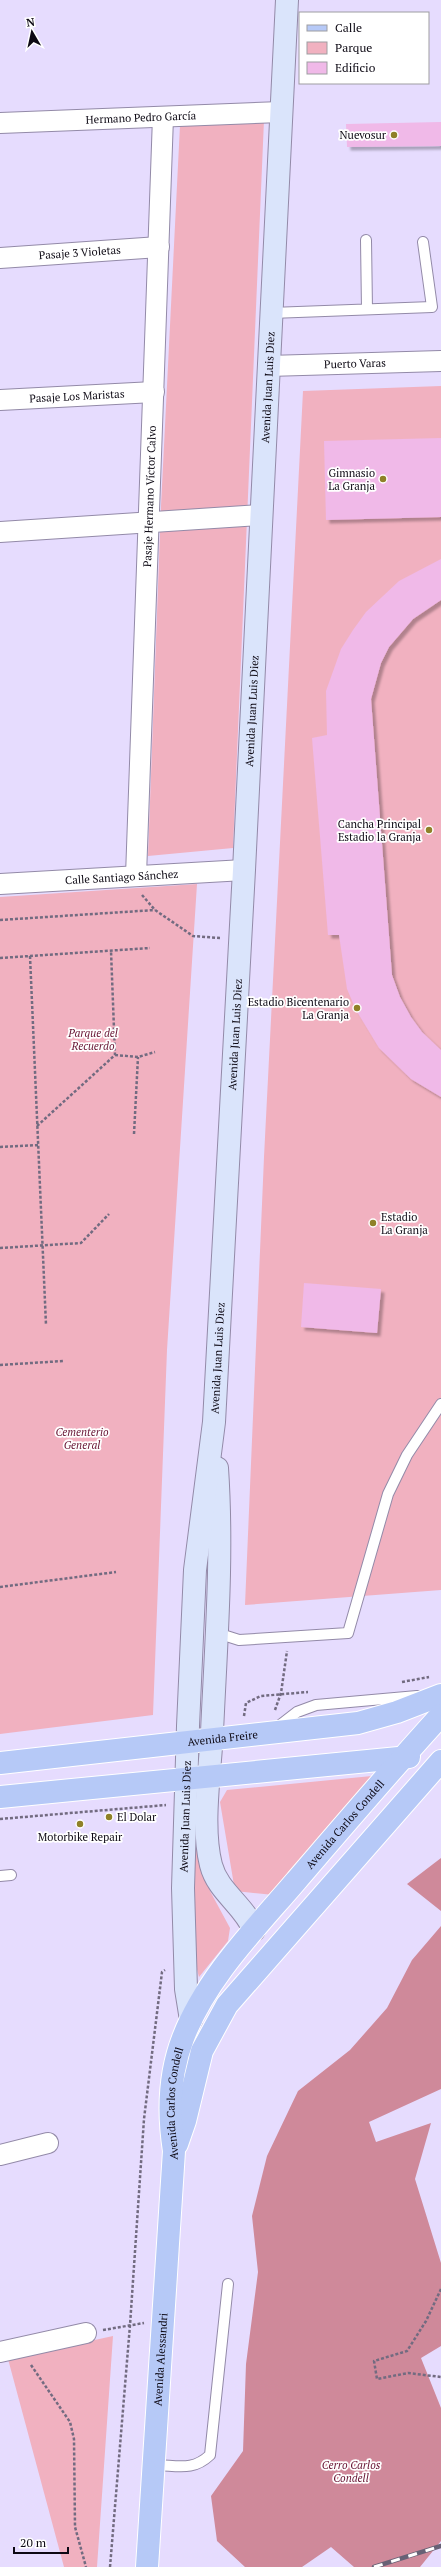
<svg xmlns="http://www.w3.org/2000/svg" width="441" height="2567" viewBox="0 0 441 2567" font-family="'PT Serif',serif">
  <defs>
    <filter id="shadow"><feDropShadow dx="3.5" dy="3.5" stdDeviation="1" flood-color="#0004"/></filter>
  </defs>
  <rect width="100%" height="100%" fill="#e6dcfe"/>
  <path fill="#f1b1c0" d="M264 120 233 848 148 856 161 506 180 125Z
    M441 386V1590L245 1605 264 1157 303 391Z
    M197 884 167 1350 153 1715 0 1734V897Z
    M372 1776 274 1895 235 1891 220 1802 227 1790Z
    M195 1837 210 1891 230 1928 228 1941 199 1977 194 1958 192 1843Z
    M113 2336 97 2567H64L8 2359Z"/>
  <path fill="#cf899a" d="M441 1858V1911L407 1884Z
    M441 1926V2089L369 2122 376 2142 431 2123 415 2179 441 2263V2346L421 2358 441 2408V2541L420 2567H354L331 2547 302 2567H245L217 2541 211 2496 243 2451 246 2364 258 2272 252 2216 267 2156 298 2091 350 2050 387 2008 412 1960Z"/>
  <path fill="#f0b9e8" filter="url(#shadow)" d="M441 122V146L347 147 346 124Z
    M441 438V517L326 520 324 441Z
    M441 559V600L413 619 389 647 381 663 371 699 392 975 400 997 411 1017 422 1032 441 1050V1097L411 1079 379 1048 356 1010 347 989 339 935H328L312 738 327 735 326 691 341 649 353 630 366 612 399 581Z
    M304 1283 381 1289 377 1333 301 1327Z"/>
  <g fill="none" stroke-linecap="round" stroke-linejoin="round">
    <defs>
      <path id="lane" d="M366 240 367 309
        M271 313 432 307 423 242
        M217 1633 239 1640 348 1633 388 1494 407 1455 441 1404
        M275 1729 297 1712 316 1705 417 1696
        M0 1876 11 1875
        M153 2465C177 2465 192 2472 210 2455L228 2284"/>
      <g id="street">
        <path id="s1" d="M0 123 281 112"/>
        <path id="s2" d="M0 258 159 247"/>
        <path id="s3" d="M268 366 441 361"/>
        <path id="s4" d="M0 400 154 392"/>
        <path d="M0 532 261 515"/>
        <path id="s5" d="M136 876 163 117"/>
        <path id="s6" d="M0 884 244 870"/>
        <path d="M0 2155 48 2143"/>
        <path d="M0 2352 86 2333"/>
      </g>
      <g id="secondary">
        <path d="M217 1468C223 1556 216 1644 212 1732 210 1773 201 1826 211 1865 218 1892 244 1905 254 1930"/>
        <path id="s7" d="M191 2020 186 1989 183 1888 188 1726 195 1570 214 1422 244 870 287 0"/>
      </g>
      <g id="primary">
        <path id="s8" d="M0 1763 358 1723 397 1712 441 1695"/>
        <path d="M0 1797 409 1757"/>
        <path d="M177 2144 185 2121 202 2051 227 2005 441 1761"/>
        <path id="s9" d="M147 2567 174 2151C168 2113 169 2074 183 2038 206 1978 255 1929 296 1881 344 1825 391 1770 441 1715"/>
      </g>
    </defs>
    <use href="#lane" stroke="#938aa8" stroke-width="12"/>
    <use href="#street" stroke="#938aa8" stroke-width="22"/>
    <use href="#secondary" stroke="#938aa8" stroke-width="24"/>
    <use href="#primary" stroke="#fff" stroke-width="24"/>
    <path stroke="#726b80" stroke-width="2.5" stroke-dasharray="3 2" stroke-linecap="butt" d="M142 895 155 910 193 936 220 938
      M0 920 155 910
      M30 956 46 1325
      M0 958 150 948
      M115 1055 138 1057 155 1052
      M37 1126 115 1055 111 951
      M134 1134 138 1057
      M0 1147 38 1145
      M0 1248 81 1243 109 1214
      M0 1365 63 1361
      M0 1587 116 1572
      M402 1682 429 1677
      M275 1710 281 1693 287 1651
      M244 1716 246 1703 261 1696 308 1692
      M0 1819 166 1805
      M441 2289 426 2321 407 2351 374 2361 377 2379 408 2373 441 2377
      M103 2330 144 2323
      M31 2365 70 2422 74 2439 75 2527 86 2567
      M110 2567 130 2325 144 2119 162 1972 165 1970"/>
    <use href="#lane" stroke="#fff" stroke-width="10"/>
    <use href="#street" stroke="#fff" stroke-width="20"/>
    <use href="#secondary" stroke="#dae4fb" stroke-width="22"/>
    <use href="#primary" stroke="#b6c9f7" stroke-width="22"/>
    <defs>
      <path id="rail" d="M374 2567 441 2546"/>
    </defs>
    <use href="#rail" stroke="#676175" stroke-width="4.5"/>
    <use href="#rail" stroke="#fff" stroke-width="3" stroke-dasharray="9" stroke-linecap="butt"/>
  </g>
  <g fill="#8f8128" stroke="#fff" stroke-width="1.5">
    <circle cx="394" cy="135" r="4"/>
    <circle cx="383" cy="479" r="4"/>
    <circle cx="429" cy="830" r="4"/>
    <circle cx="357" cy="1008" r="4"/>
    <circle cx="373" cy="1223" r="4"/>
    <circle cx="109" cy="1817" r="4"/>
    <circle cx="80" cy="1824" r="4"/>
  </g>
  <g text-anchor="middle" dominant-baseline="central" stroke-width="3.5" stroke-linejoin="round" paint-order="stroke">
    <g font-size="11" fill="#0d0914" stroke="#fff">
      <text stroke="none"><textPath href="#s1" startOffset="141">Hermano Pedro García</textPath></text>
      <text stroke="none"><textPath href="#s2" startOffset="80">Pasaje 3 Violetas</textPath></text>
      <text stroke="none"><textPath href="#s3" startOffset="87">Puerto Varas</textPath></text>
      <text stroke="none"><textPath href="#s7" startOffset="1636">Avenida Juan Luis Diez</textPath></text>
      <text stroke="none"><textPath href="#s4" startOffset="77">Pasaje Los Maristas</textPath></text>
      <text stroke="none"><textPath href="#s5" startOffset="380">Pasaje Hermano Víctor Calvo</textPath></text>
      <text stroke="none"><textPath href="#s7" startOffset="1312">Avenida Juan Luis Diez</textPath></text>
      <text stroke="none"><textPath href="#s6" startOffset="122">Calle Santiago Sánchez</textPath></text>
      <text stroke="none"><textPath href="#s7" startOffset="988">Avenida Juan Luis Diez</textPath></text>
      <text stroke="none"><textPath href="#s7" startOffset="664">Avenida Juan Luis Diez</textPath></text>
      <text stroke="none"><textPath href="#s8" startOffset="224">Avenida Freire</textPath></text>
      <text stroke="none"><textPath href="#s7" startOffset="204">Avenida Juan Luis Diez</textPath></text>
      <text stroke="none"><textPath href="#s9" startOffset="801">Avenida Carlos Condell</textPath></text>
      <text stroke="none"><textPath href="#s9" startOffset="465">Avenida Carlos Condell</textPath></text>
      <text stroke="none"><textPath href="#s9" startOffset="208">Avenida Alessandri</textPath></text>
    </g>
    <g font-size="11" fill="#0d0914" stroke="#fff" text-anchor="end">
      <text x="386" y="135">Nuevosur</text>
      <text x="375" y="473">Gimnasio<tspan x="375" dy="13">La Granja</tspan></text>
      <text x="421" y="824">Cancha Principal<tspan x="421" dy="13">Estadio la Granja</tspan></text>
      <text x="349" y="1002">Estadio Bicentenario<tspan x="349" dy="13">La Granja</tspan></text>
      <text x="381" y="1217" text-anchor="start">Estadio<tspan x="381" dy="13">La Granja</tspan></text>
      <text x="117" y="1817" text-anchor="start">El Dolar</text>
      <text x="80" y="1837" text-anchor="middle">Motorbike Repair</text>
    </g>
    <g font-size="11" font-style="italic" fill="#681534" stroke="#fff">
      <text x="93" y="1033">Parque del<tspan x="93" dy="13">Recuerdo</tspan></text>
      <text x="82" y="1432">Cementerio<tspan x="82" dy="13">General</tspan></text>
      <text x="351" y="2465">Cerro Carlos<tspan x="351" dy="13">Condell</tspan></text>
    </g>
  </g>
  <rect x="299" y="12" width="130" height="72" fill="#ffffff" stroke="#9e9da1"/>
  <rect x="307" y="25" width="20" height="6" fill="#b6c9f7" stroke="#9e9da1"/>
  <text x="335" y="32" font-size="12" fill="#0d0914">Calle</text>
  <rect x="307" y="42" width="20" height="12" fill="#f1b1c0" stroke="#9e9da1"/>
  <text x="335" y="52" font-size="12" fill="#0d0914">Parque</text>
  <rect x="307" y="62" width="20" height="12" fill="#f0b9e8" stroke="#9e9da1"/>
  <text x="335" y="72" font-size="12" fill="#0d0914">Edificio</text>
  <g transform="translate(32 32) rotate(351)" stroke="#ffffff" stroke-width="3" paint-order="stroke">
  <path d="M0-3L7 15L0 10L-7 15Z" fill="#0d0914"/>
  <text y="-6" font-size="11" font-weight="bold" text-anchor="middle" fill="#0d0914">N</text>
  </g>
  <path d="M14 2547v6h54v-6" fill="none" stroke="#0d0914" stroke-width="2"/>
  <text x="20" y="2547" font-size="12" fill="#0d0914" stroke="#ffffff" stroke-width="3" paint-order="stroke">20 m</text>
</svg>
